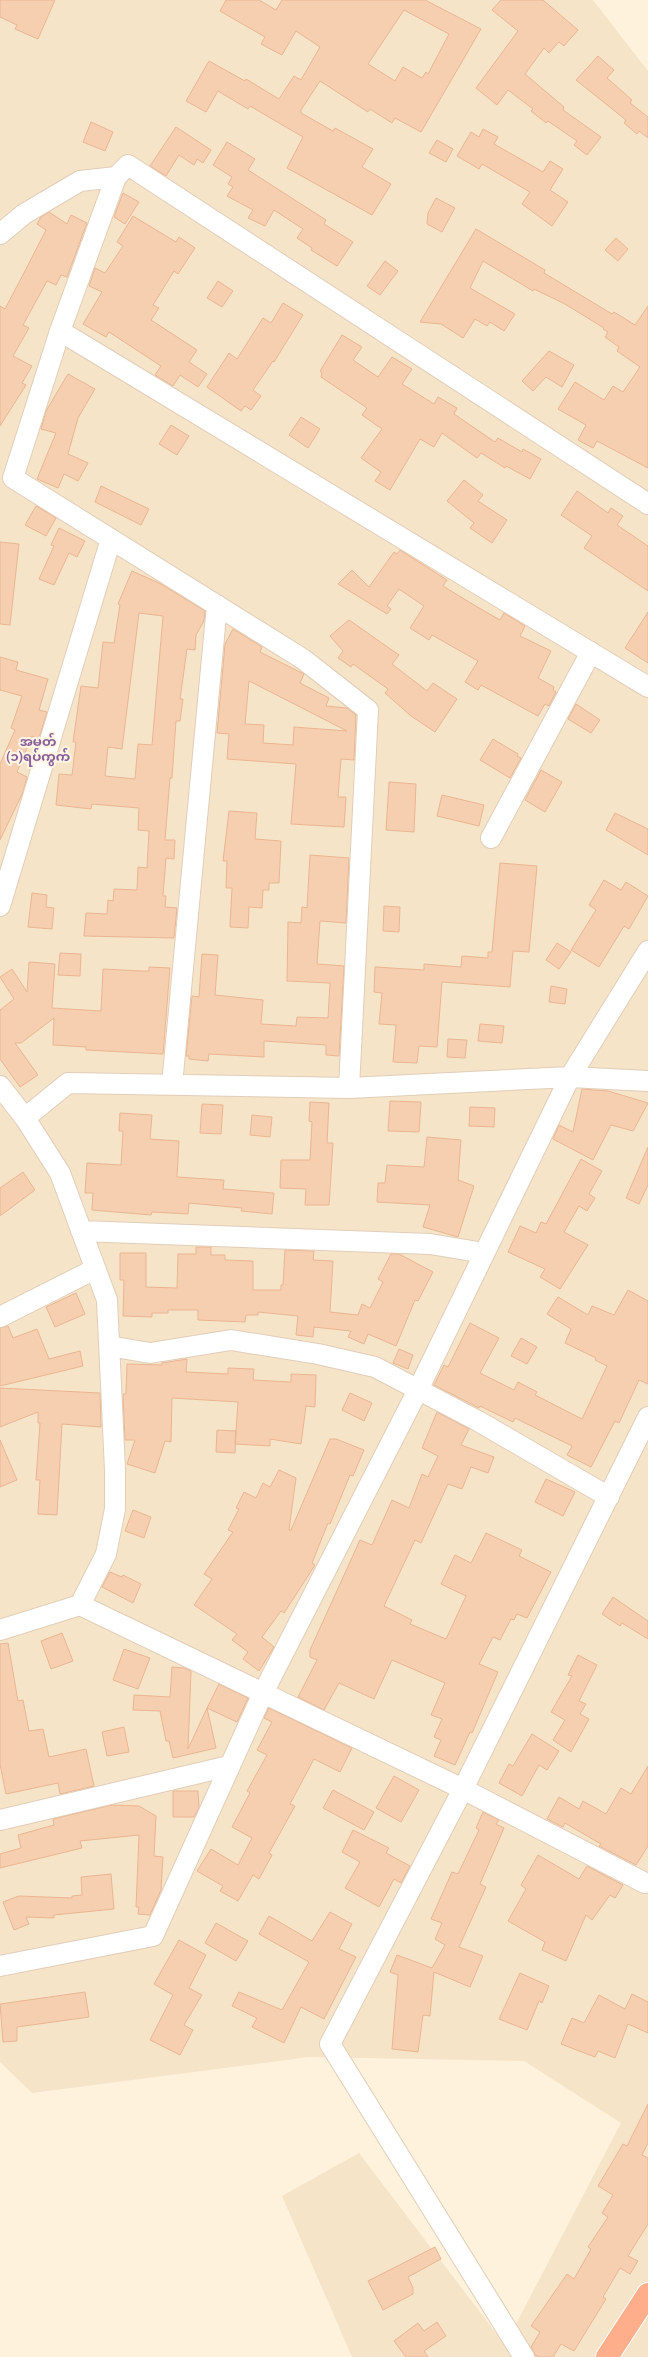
<svg xmlns="http://www.w3.org/2000/svg" width="648" height="2357" viewBox="0 0 648 2357" font-family="Roboto,'Noto Sans Myanmar',sans-serif">
  <rect width="100%" height="100%" fill="#fef2dc"/>
  <path fill="#f6e4c9" d="M0 0H593L648 71V2357H352L282 2196 359 2153 505 2345 621 2123 524 2061 309 2057 32 2093 0 2062Z"/>
  <path fill="#f6cfb1" stroke="#eab590" fill-rule="evenodd" d="M0 0H55L38 39 15 29 17 25 0 17Z
    M226 0H259L276 10 282 0H425L481 29 421 132 395 118 392 123 370 109 368 112 320 81 301 110V113L333 131 335 128 373 149 362 167 391 184 372 215 287 168 303 137 250 106 248 109 218 91 206 112 186 101 209 61 245 81 246 79 279 99 294 76 301 80 320 47 296 31 282 55 261 44 265 37 220 11ZM404 10 449 34 428 74 426 72 422 78 403 67 395 81 368 64Z
    M501 0H543L578 30 564 46 559 42 549 53 544 48 525 74 564 107 563 110 601 137 587 155 574 145 577 141 548 121 546 123 531 111 533 109 508 90 497 105 476 88 518 31 492 10Z
    M598 56 614 70 607 78 632 100 630 103 648 117V138L639 131 637 134 624 123 626 120 576 80Z
    M91 122 113 132 105 151 83 142Z
    M176 127 211 150 203 163 197 159 194 165 179 155 166 176 150 166Z
    M483 129 498 137 494 144 543 172 550 161 563 169 550 190 568 202 552 226 522 204 530 192 482 164 479 169 457 156 471 132 479 137Z
    M437 140 453 149 446 162 429 153Z
    M227 142 255 159 248 170 326 220 324 224 353 242 337 266 311 250 312 248 297 238 303 229 274 210 265 226 248 218 253 210 227 196 233 187 228 184 232 177 213 165Z
    M123 193 139 202 125 224 114 217Z
    M436 198 455 208 442 232 427 224 428 213Z
    M49 212 67 224 71 215 87 223 67 277 61 275 56 285 47 281 23 325 29 328 13 356 32 366 22 383 26 385 0 426V306L5 309 26 269 46 230 37 224 41 217Z
    M133 216 176 242 179 237 195 248 178 274 174 271 153 305 159 308 151 320 197 350 189 362 207 374 198 387 180 375 173 386 155 375 161 366 109 332 106 337 83 324 102 292 89 286 95 268 105 273 123 246 117 242Z
    M476 229 545 270 544 273 612 314 614 312 635 325 648 306V468L597 441 593 448 578 440 586 425 558 409 575 382 604 400 613 386 623 392 640 367 617 351 619 347 605 337 608 332 603 329 604 328 565 304 534 289 533 291 483 261 470 288 515 314 504 331 490 322 487 326 475 319 463 338 441 324 420 322Z
    M616 238 628 249 618 261 605 250Z
    M385 261 398 271 380 295 367 286Z
    M218 281 233 291 222 307 207 298Z
    M283 303 303 315 274 362 273 361 253 390 261 396 251 410 245 406 241 411 207 387 229 353 237 359 263 318 271 323Z
    M342 335 362 347 353 360 378 377 392 357 412 369 402 384 434 404 438 397 457 408 454 414 495 442 498 438 522 452 523 449 541 459 530 479 506 466 505 468 481 453 477 458 442 433 434 447 420 439 390 490 375 481 381 472 361 458 382 429 362 415 367 408 321 377 322 372 320 371Z
    M549 351 574 365 562 387 546 377 533 391 522 381Z
    M68 374 95 389 78 418 68 454 88 463 78 481 64 474 58 488 37 479 56 433 41 429 46 411Z
    M301 417 320 429 308 448 289 435Z
    M171 425 189 436 177 455 159 444Z
    M464 480 483 495 478 501 507 520 492 543 470 528 474 523 447 501Z
    M101 486 149 509 141 525 95 502Z
    M577 491 608 513 611 508 623 516 617 525 648 546V591L584 548 592 536 561 515Z
    M36 506 56 518 46 536 25 525Z
    M59 528 85 541 77 557 69 553 54 585 39 579 54 546 51 545Z
    M0 542 19 544 10 625 0 624Z
    M400 550 447 580 443 586 474 605 500 620 504 613 525 626 520 636 551 651 538 678 554 687 553 690 556 692 549 706 545 704 538 716 481 685 478 690 465 682 478 661 432 635 429 640 410 628 424 606 399 589 387 606 391 609 387 614 338 584 352 570 369 587 394 552 397 554Z
    M132 571 159 583 205 611 204 621 196 635 195 650 187 649 180 699H183L180 721H176L172 778H170L165 840H175L174 859 166 858 163 896H166L165 907 177 908 174 938 84 936 86 913 107 914 108 900 113 901 114 889 137 890 138 867 147 868 149 831 138 830 139 808 92 804 91 809 56 805 59 774 72 775 76 742H73L81 686 98 688 103 642 114 643 120 605 118 604ZM139 613 163 616 152 745 138 744 135 779 105 776 108 747 122 749Z
    M648 612V663L625 648Z
    M349 620 399 655 392 664 427 691 433 683 457 699 435 732 411 716 385 693 388 689 353 664 351 667 338 658 343 651 330 636Z
    M233 629 262 647 260 652 304 674 300 683 329 698 326 706 347 708 356 715 354 760 341 759 338 797H346L344 827 291 824 296 764 227 759 229 734 217 733 225 644ZM249 681 257 685 347 731 294 727 293 745 263 743 264 725 245 724Z
    M0 657 18 662 16 670 48 679 39 710 47 712 39 738 32 736 17 772 27 777 23 792 0 840V764L15 730 11 728 22 696 0 690Z
    M576 704 600 720 591 733 568 719Z
    M493 739 518 754 517 756 521 758 510 778 480 760Z
    M541 770 562 782 545 812 525 800Z
    M389 782 416 784 414 832 386 830Z
    M442 795 484 805 479 826 437 816Z
    M229 811 257 813 255 839 281 841 279 883H269V890H263L262 908 249 907 248 928 230 927 232 888H226L227 861H223Z
    M615 813 648 829V855L606 830Z
    M310 855 349 858 346 923 320 921 317 964 344 966 339 1056 326 1055V1045L264 1041V1057L209 1054 208 1061 189 1059V1056H186L192 996 199 997 202 954 218 955 215 995 263 1000 261 1024 296 1026 297 1017 328 1018 330 983 287 981 288 922 301 923 302 907 307 908Z
    M500 863 537 866 529 952 513 951 510 987 442 982 437 1047 419 1046 417 1063 393 1062 396 1025 379 1024 382 993 374 992 375 967 424 970V964L461 967 462 956 488 958V952H492Z
    M604 880 621 890 626 882 648 896 629 929 624 926 599 967 571 950 596 910 589 905Z
    M32 893 47 895 46 907 54 908 52 929 28 927Z
    M384 906 400 907 399 932 383 931Z
    M557 943 571 952 559 969 546 960Z
    M60 953 81 954 80 976 58 975Z
    M29 962 55 964 52 1008 101 1011 103 969 141 971H149V967L170 968 163 1054 86 1050V1047L53 1045 54 1018 21 1043H15L38 1075 20 1087 0 1059V1010L14 999 0 977 12 969 27 992Z
    M551 986 567 989 565 1004 549 1002Z
    M480 1024 504 1026 502 1043 478 1041Z
    M448 1039 467 1040 465 1058 447 1057Z
    M582 1089 608 1091 648 1103 633 1131 611 1125 593 1160 553 1139 559 1125 573 1132Z
    M390 1101 421 1102 419 1132 388 1131Z
    M310 1102 329 1103 327 1143H333L329 1205H305L306 1189 280 1188 281 1160H310L312 1122 309 1121Z
    M202 1104 223 1105 221 1134 200 1133Z
    M470 1107 495 1108 494 1127 469 1126Z
    M120 1113 152 1115 150 1139 179 1141 177 1177 224 1180 223 1189 274 1193 272 1214 241 1211 242 1208 189 1203 188 1214 152 1212 151 1215 92 1210 93 1193H85L87 1163 121 1165 123 1131H119Z
    M252 1115 272 1117 270 1137 250 1135Z
    M427 1137 461 1140 458 1180 474 1186 458 1237 423 1227 430 1205 377 1202 378 1183H385L387 1165 424 1167Z
    M648 1147V1185L639 1204 626 1198Z
    M581 1159 602 1171 589 1194 595 1198 587 1211 579 1206 564 1232 588 1245 560 1289 540 1277 545 1269 508 1252 520 1226 536 1233 541 1222 546 1224Z
    M23 1172 35 1190 0 1216V1188Z
    M196 1247H211V1255H225V1260L253 1261V1290H281V1285H283L285 1250 314 1251 313 1260 333 1261 330 1312 358 1315 362 1304 370 1308 383 1282 378 1279 391 1254H399L433 1272 418 1301 415 1300 396 1346 368 1334 364 1344 348 1337 351 1331 314 1327 313 1337 296 1335 298 1316 258 1312V1315H246L245 1322 198 1320V1310H168V1313H152V1317L123 1316 124 1280H120V1253H146V1287L177 1288 178 1254H196Z
    M628 1290 648 1301V1384L639 1380 619 1423 615 1421 591 1467 567 1455 572 1446 515 1418 513 1422 480 1406 479 1408 434 1385 444 1365 448 1367 470 1323 499 1338 480 1373 514 1390 518 1382 537 1392 535 1395 582 1419 607 1366 595 1360 596 1358 565 1343 571 1329 547 1314 558 1297 588 1315 592 1306 614 1315Z
    M76 1293 85 1314 55 1327 46 1307Z
    M8 1326 13 1338 37 1329 49 1359 80 1351 83 1366 0 1386V1328Z
    M521 1338 537 1347 527 1364 511 1356Z
    M399 1349 413 1355 408 1369 393 1363Z
    M187 1359 186 1372 228 1374V1368L254 1369 253 1380 291 1382V1374L316 1375 315 1407 306 1406 301 1444 270 1439V1446L235 1444 238 1402 172 1398 171 1442 165 1441 155 1473 127 1464 135 1440H125L123 1394H126L127 1364 162 1365V1363Z
    M0 1388 100 1393 101 1427 62 1424 57 1515 38 1514 40 1480H36L40 1423H38V1412L0 1427Z
    M350 1393 372 1403 364 1421 342 1410Z
    M437 1412 469 1429 461 1445 494 1457 488 1473 471 1467 462 1489 448 1484 421 1543 415 1540 384 1606 412 1620 410 1624 446 1639 466 1596 441 1584 455 1555 471 1563 486 1533 522 1550 519 1556 551 1572 527 1618 517 1614 514 1620 511 1619 500 1640 493 1637 479 1664 498 1672 472 1733 470 1732 455 1765 434 1756 441 1740 434 1737 442 1719 431 1715 445 1683 392 1660 374 1699 339 1683 324 1710 298 1697 317 1660 310 1657V1650L360 1540 372 1545 392 1500 409 1508 422 1474 428 1477 438 1456 422 1448Z
    M217 1430 236 1431 235 1453 216 1452Z
    M330 1439H336L364 1450 353 1476 350 1475 330 1524 328 1523 312 1563 315 1565 284 1613 281 1611 262 1637 274 1647 259 1671 243 1659 248 1652 232 1640 237 1634 194 1605 212 1579 204 1574 233 1532 228 1530 239 1509 236 1508 244 1492 256 1498 263 1483 270 1487 279 1470 296 1478 289 1530H291Z
    M0 1440 17 1480 0 1487Z
    M546 1479 575 1492 563 1516 535 1502Z
    M133 1510 151 1517 144 1538 125 1531Z
    M110 1572 122 1577 123 1575 141 1584 133 1603 102 1587Z
    M613 1597 648 1621V1639L622 1623 620 1626 602 1614Z
    M62 1633 73 1661 51 1669 41 1641Z
    M8 1643 18 1701 23 1700 29 1731 43 1729 49 1757 86 1749 94 1786 60 1794 58 1783 6 1794 0 1764V1644Z
    M124 1649 150 1658 138 1689 113 1680Z
    M578 1655 597 1665 579 1701 586 1704 580 1714 589 1719 571 1752 553 1740 565 1720 551 1712 572 1676 568 1675Z
    M172 1667 184 1668 191 1671 188 1749 207 1708 216 1748 173 1758 169 1741H166L160 1711 133 1710 134 1695 170 1697Z
    M219 1684 248 1698 237 1722 207 1708Z
    M269 1708 352 1748 340 1772 314 1759 290 1804 295 1806 269 1853 272 1855 259 1879 253 1875 238 1901 220 1891 223 1886 197 1871 211 1849 238 1865 252 1838 232 1827 250 1793 247 1791 267 1755 257 1750 272 1722 264 1718Z
    M124 1727 129 1752 107 1756 102 1732Z
    M532 1734 559 1751 547 1770 539 1765 522 1796 499 1783 509 1764 513 1766Z
    M648 1766V1846L636 1865 599 1846 601 1844 565 1823 563 1827 547 1819 559 1797 579 1809 583 1801 606 1814 621 1788 631 1794Z
    M394 1776 419 1790 401 1822 376 1808Z
    M333 1790 374 1812 364 1830 323 1808Z
    M173 1791H198L199 1808 194 1817H173Z
    M112 1805 139 1806 156 1816 154 1856 163 1857 161 1890 150 1915 138 1914 139 1907H136L139 1835 80 1841 82 1848 0 1868V1854L21 1848 18 1835 54 1825 53 1819Z
    M483 1812 499 1820 496 1824 504 1828 480 1884 486 1887 459 1947 483 1956 470 1987 434 1972 430 2016 423 2015 418 2052 392 2049 398 1975 390 1972 397 1955 432 1968 445 1945 435 1939 442 1923 431 1919 452 1872 458 1874 479 1830 476 1828Z
    M353 1830 389 1848 386 1853 410 1866 401 1883 394 1879 379 1907 345 1888 360 1862 342 1852Z
    M538 1855 579 1879 587 1866 623 1885 615 1898 610 1895 592 1920 586 1915 566 1961 542 1950 545 1942 508 1921 526 1889 521 1885Z
    M111 1874 114 1909 54 1915V1918L26 1917 29 1924 14 1930 3 1902 19 1896 72 1898V1896L82 1895 81 1877Z
    M330 1912 352 1924 339 1949 356 1957 324 2019 301 2007 284 2043 252 2027 257 2018 232 2006 239 1992 282 2010 309 1962 259 1934 269 1916 312 1941Z
    M216 1923 248 1941 236 1961 205 1943Z
    M179 1940 206 1955 189 1988 202 1995 184 2025 193 2030 180 2055 150 2040 173 1995 154 1984Z
    M520 1973 549 1986 542 2003 539 2001 527 2030 499 2019Z
    M85 1992 89 2017 17 2027V2041L3 2042 0 2004Z
    M632 1994 648 2002V2033L628 2024 615 2058 598 2051 595 2057 561 2044 572 2018 584 2023 599 1995 625 2009Z
    M648 2104V2143L642 2155 648 2158V2224L628 2256 638 2261 630 2274 620 2268 603 2297 606 2299 574 2351 561 2344 553 2357H539L535 2355 531 2347 540 2332 531 2326 567 2274 574 2279 591 2249 588 2247 608 2217 602 2213 613 2195 598 2186 623 2144 627 2146Z
    M435 2247 441 2259 408 2277 413 2288V2294L383 2310 368 2281Z
    M437 2322 446 2336 424 2351 428 2357H406L394 2341 418 2323 424 2331Z"/>
  <g fill="none" stroke-linecap="round" stroke-linejoin="round">
    <defs>
      <path id="street" d="M0 234 24 214 80 181 116 177
        M60 331 648 687
        M491 838 591 652
        M0 906 111 539
        M172 1085 217 605
        M0 1086 25 1118 60 1173 107 1300 115 1470V1509L106 1554 80 1605 0 1630
        M349 1088 368 710 303 659 13 478 60 331 116 177 128 165 648 504
        M25 1118 68 1083 349 1088 570 1077 648 1081
        M81 1231 430 1244 484 1253
        M0 1317 95 1269
        M109 1346 150 1353 231 1340 318 1354 375 1367 478 1421 609 1497
        M80 1605 463 1789 645 1883
        M0 1820 229 1766
        M0 1966 153 1936 263 1693 418 1390 570 1077 648 951
        M524 2357 330 2044 463 1789 648 1417"/>
      <path id="highway" d="M607 2357 648 2294"/>
    </defs>
    <use href="#street" stroke="#e2cdb8" stroke-width="22"/>
    <use href="#highway" stroke="#fff" stroke-width="24"/>
    <use href="#street" stroke="#fff" stroke-width="20"/>
    <use href="#highway" stroke="#ffae8c" stroke-width="22"/>
  </g>
  <g text-anchor="middle" dominant-baseline="central" stroke-width="4" stroke-linejoin="round" paint-order="stroke">
    <g font-size="13" font-weight="bold" fill="#875e99" stroke="#fff5e4">
      <text x="38" y="741">အမှတ်<tspan x="38" dy="15">(၁)ရပ်ကွက်</tspan></text>
    </g>
  </g>
</svg>
